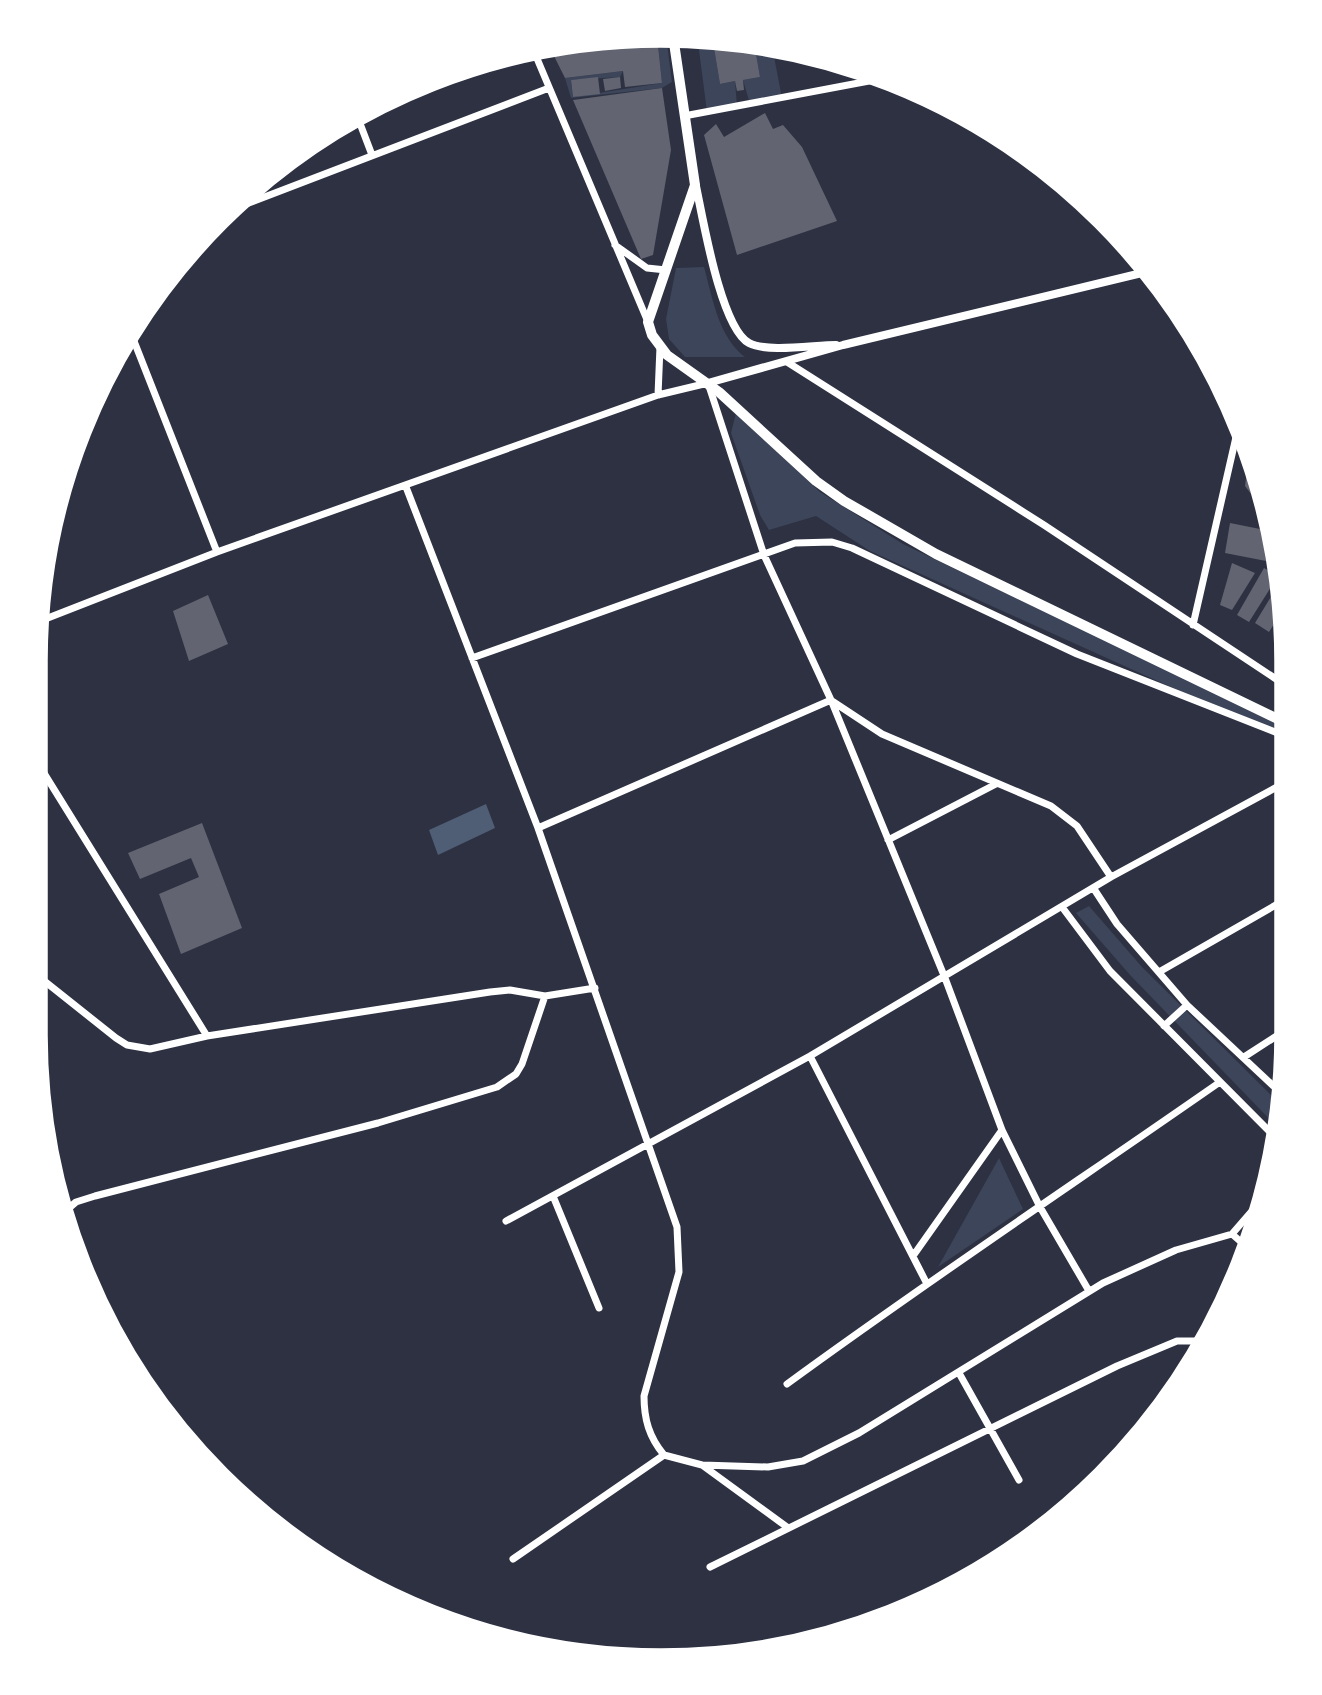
<svg xmlns="http://www.w3.org/2000/svg" width="1322" height="1695" viewBox="0 0 1322 1695" font-family="'Titillium Web',sans-serif">
  <rect width="100%" height="100%" fill="#2d3142"/>
  <path fill="#3c4559" d="M697 35 712 36 720 84 735 81 737 106 707 112Z
    M657 36H666L672 82 662 88 571 98 565 78 623 71 620 77 571 80 573 97 662 83Z
    M772 46 782 98 750 104 743 80 760 77 755 48Z
    M704 267C713 299 718 336 745 357H685L669 339 666 319 676 268Z
    M736 413 820 492 903 544 1288 728V740L870 551 816 516 769 530 760 515 731 433Z
    M1089 906 1142 967 1282 1106 1279 1129 1130 975 1076 913Z
    M999 1158 1023 1209 938 1267Z"/>
  <path fill="#4f5d75" d="M486 804 495 828 438 855 429 830Z"/>
  <path fill="#626471" d="M657 36 662 83 625 87 623 71 565 78 549 46 579 39Z
    M712 36 768 46 755 48 760 77 743 80 744 90 737 91 735 81 720 84Z
    M598 77 600 94 573 97 571 80Z
    M620 77 621 88 605 91 603 79Z
    M662 88 671 150 653 255 641 259 573 100Z
    M765 113 773 129 783 125 802 147 837 221 737 255 704 135 716 124 724 137Z
    M1248 464 1257 466 1264 504 1258 503 1245 486Z
    M1230 523 1270 531 1266 561 1225 553Z
    M1232 563 1255 573 1232 610 1220 605Z
    M1264 568 1278 576 1249 622 1237 615Z
    M1280 582 1285 606 1269 632 1255 623Z
    M208 595 228 644 189 661 173 611Z
    M202 823 242 928 181 954 159 894 199 877 191 858 140 879 128 853Z"/>
  <g fill="none" stroke-linecap="round" stroke-linejoin="round">
    <path stroke="#fff" stroke-width="7" d="M533 49 648 322
      M356 113 372 155
      M684 116 885 78
      M225 212 549 88
      M615 245 647 268 666 270
      M132 336 217 552
      M787 362 1044 525 1288 687
      M658 395 660 347
      M406 487 538 828 677 1227 679 1272 644 1396C644 1419 649 1437 664 1455L702 1465 787 1527
      M35 623 217 552 658 395 708 383 764 555 831 700 945 978 1002 1130 1040 1207 1089 1291
      M1193 625 1239 424
      M472 658 795 543 832 542 852 548 1077 654 1288 737
      M832 701 882 734 1051 806 1077 826 1111 877
      M34 757 207 1036
      M538 828 831 700
      M888 840 996 784
      M1094 889 1117 924 1187 1005 1283 1095
      M1062 907 1110 971 1278 1140
      M33 972 116 1038 127 1045 150 1049 207 1036 490 992 510 990 545 996 595 988
      M1159 972 1288 898
      M1164 1026 1187 1005
      M810 1056 926 1282
      M1244 1057 1289 1028
      M553 1196 599 1308
      M62 1214 76 1202 95 1196 378 1123 497 1087 516 1074 522 1064 545 996
      M506 1221 810 1056 1111 877 1288 781
      M1232 1234 1249 1249
      M913 1256 1002 1130
      M959 1373 1019 1480
      M787 1384C929 1280 1075 1183 1220 1082
      M702 1465 768 1467 803 1461 859 1433 1103 1283 1176 1250 1232 1234 1265 1196
      M513 1559 664 1455
      M710 1567 1117 1366 1177 1341H1205"/>
    <path stroke="#fff" stroke-width="8" d="M696 186C703 219 721 328 749 343 768 353 814 345 836 345
      M708 383 843 345 1150 271"/>
    <path stroke="#fff" stroke-width="10" d="M673 36 695 185 648 322 652 335 667 355 719 392 816 481 844 501 936 554 1288 724"/>
  </g>
  <path d="M0 0H1322V1695H0ZM661 46H661A615 615 0 0 1 1276 661V1035A615 615 0 0 1 661 1650H661A615 615 0 0 1 46 1035V661A615 615 0 0 1 661 46Z" fill="#fff" fill-rule="evenodd"/>
  <path fill="none" stroke="#fff" stroke-width="3.5" d="M661 46H661A615 615 0 0 1 1276 661V1035A615 615 0 0 1 661 1650H661A615 615 0 0 1 46 1035V661A615 615 0 0 1 661 46Z"/>
</svg>
